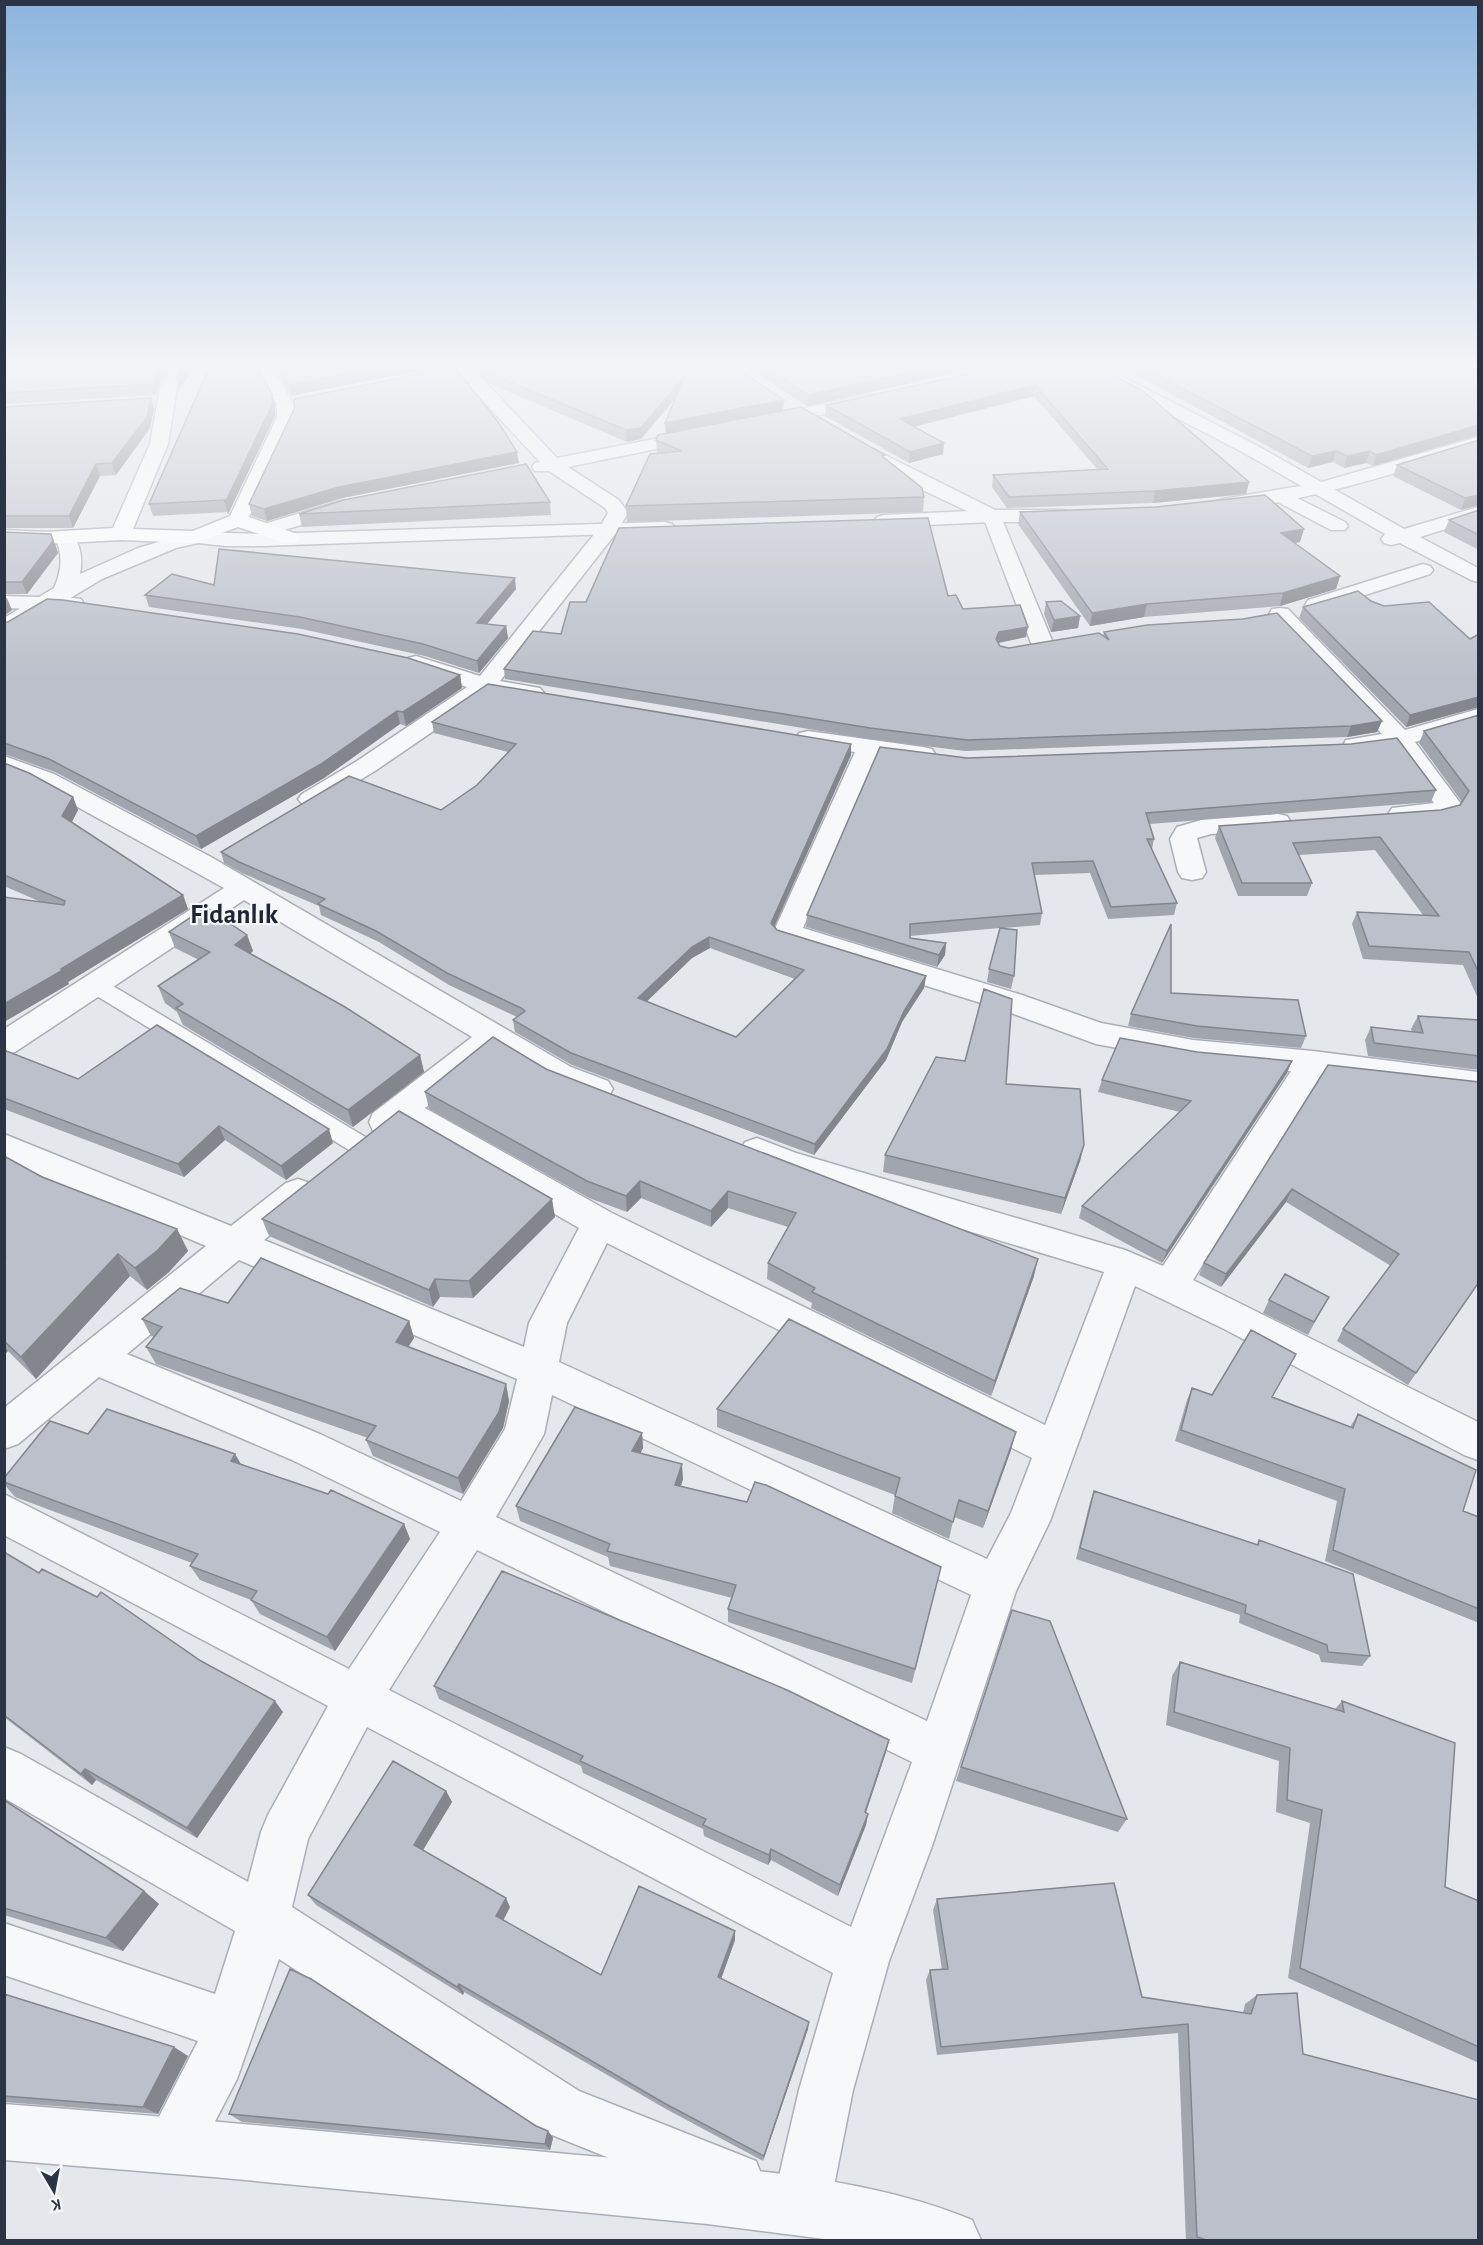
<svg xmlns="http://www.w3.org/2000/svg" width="1483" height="2245" viewBox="0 0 1483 2245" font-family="'Alegreya Sans',sans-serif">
  <rect width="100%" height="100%" fill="#e4e7ec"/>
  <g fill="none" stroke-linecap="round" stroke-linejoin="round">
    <defs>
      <path id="service" d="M95 978 103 980 367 1138 370 1144 367 1150 358 1153 349 1150 87 990 84 985 87 980Z"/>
      <path id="minor" d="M454 366H470L557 458 700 430 706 431 709 435 706 439 700 440 568 467 619 500 628 513 616 533 500 681 540 688 544 693 540 698 532 700 489 693 375 771 320 804 311 807 302 804 298 799 302 794 357 761 467 687 408 668 405 663 408 658 416 656 480 676 600 527 608 513 605 508 549 471H535L532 467 535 463 540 462 459 375Z
        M1081 366H1101L1256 445 1404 529 1478 507V519L1420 537 1478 568V582L1471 580 1400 543 1391 545 1384 543 1381 539 1385 534 1244 453 1083 369Z
        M870 394 876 395 878 399 876 403 768 426 762 425 759 421 762 417 768 416Z
        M861 443 999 512 1053 643 1050 648 1042 650 1034 648 1031 643 984 519 914 486 855 452 852 448 855 444Z
        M1281 490 1345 522 1348 526 1345 530H1331L1274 500 1271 496 1274 492Z
        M343 500 350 502 353 506 350 510 268 535 261 533 258 529 261 525Z
        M1423 564 1430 566 1433 570 1430 574 1316 611 1308 610 1305 605 1308 600Z
        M4 596 73 598 81 599 84 604 81 609 73 610 4 608Z
        M1280 608 1288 609 1405 730 1478 709V723L1415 742 1461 804C1447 824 1413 825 1392 820L1388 814 1392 808 1434 803 1394 747 1355 752 1346 750 1343 745 1346 740 1382 734 1272 619 1269 614 1272 609Z
        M808 731 923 747 932 749 935 754 932 759 923 761 878 755 803 928 1022 995 1101 1023 1193 1040 1313 1051 1478 1072V1094L1321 1075 1193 1280 1478 1422V1460L1464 1455 1224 1329 1135 1286 1050 1521 1016 1591 932 1846 889 1961 853 2090 830 2206 821 2226 801 2235 767 2221 758 2201 767 2181 779 2176 799 2090 833 1973 367 1727 308 1839 292 1907 579 2091 756 2161 764 2181 756 2201 736 2209 542 2131 279 1959 237 2079 193 2164 173 2172 153 2164 145 2144 198 2041 4 1975V1923L215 1994 235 1931 4 1798V1747L21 1754 248 1882 261 1832 268 1815 328 1706 4 1535V1494L349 1669 440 1532 292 1460 99 1377 18 1444 4 1449V1408L206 1246 4 1160V1134L231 1226 286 1183 298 1179 310 1183 315 1192 310 1201 264 1240 524 1347 529 1323 579 1228 402 1126 385 1134 373 1131 369 1122 373 1113 472 1037 244 900 15 1052 4 1055V1029L224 888 36 784 4 772V756L54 774 211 857 571 1067 608 1081 613 1089 608 1097C577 1107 523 1068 496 1051L425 1108 612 1213 1045 1425 1104 1272 774 1172 745 1160 740 1151 745 1142 757 1138 796 1153 1125 1250 1163 1266 1291 1071 1193 1062 1096 1044 1000 1009 777 939 773 933 855 752 799 743 796 738 799 733ZM607 1243 1032 1458 1011 1513 987 1559 559 1362 567 1323ZM239 1260 517 1379 505 1429 461 1501 320 1434 127 1354ZM552 1395 971 1595 927 1721 496 1517 544 1434ZM477 1550 912 1762 851 1927 389 1690Z
        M1278 814 1287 816 1291 822 1287 828 1211 834 1197 838 1206 872 1202 878 1192 880 1182 878 1178 872 1170 839 1177 827 1208 818Z"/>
      <path id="tertiary" d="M1478 437V448C1394 474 1311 500 1223 511L1216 509 1213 505 1216 501 1223 499 1318 483Z
        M992 510H1063L1070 512 1073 516 1070 520 1063 522H992L884 527 877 525 874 521 877 517 884 515Z
        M665 522 672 524 675 528 672 532 262 546H225L198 543 176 548 102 579 12 633 4 634V618L54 588C62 570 63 555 55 537L58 533H72C81 546 83 559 80 574L138 548 192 532 262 534Z
        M4 2104C192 2118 379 2137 567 2154 694 2166 854 2170 972 2220L981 2240H832L707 2224 213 2177 4 2160Z"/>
      <path id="secondary" d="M175 366H191L177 387 168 444 133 529 193 531 230 516 277 417V404L256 366H272L293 404 295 417 249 517 297 534 300 538 297 542H283L238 527 195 543 121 540 46 544 4 542V530L46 532 113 528 150 444 160 387Z"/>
    </defs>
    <use href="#service" stroke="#a9aeb7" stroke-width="3"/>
    <use href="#minor" stroke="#a9aeb7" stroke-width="3"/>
    <use href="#tertiary" stroke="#a9aeb7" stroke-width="3"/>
    <use href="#secondary" stroke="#a9aeb7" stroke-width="3"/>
    <use href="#service" fill="#f7f8fa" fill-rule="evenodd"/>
    <use href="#minor" fill="#f7f8fa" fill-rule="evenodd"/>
    <use href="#tertiary" fill="#f7f8fa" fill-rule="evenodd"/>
    <use href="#secondary" fill="#fff" fill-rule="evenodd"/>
  </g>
  <path fill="#a1a5ae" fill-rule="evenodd" d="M4 366H172L158 386 156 395 4 404Z
    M275 366H443L291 396Z
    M477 366H733L783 411 884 458 924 497 923 512 627 522 626 506 657 453 656 440 666 434 675 398 641 439 627 442 488 383 478 373Z
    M745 366H986L807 406Z
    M1004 366 1249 482 1246 494 1153 503 1007 508 992 487 993 475 1097 469 1034 396 914 427 943 454 909 463 825 416 826 405Z
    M1105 366H1466L1373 466 1366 463 1344 468 1333 462 1308 468 1119 366 1116 371Z
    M1472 366H1479V370Z
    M272 394 275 405V416L228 514 227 512 153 516 149 504Z
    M4 407 154 409 150 428 116 475 100 476 73 528H4Z
    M1479 440V505L1461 510 1393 476 1397 465Z
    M519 463 342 498 267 521 252 516 249 504Z
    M550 502 551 515 302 527 299 514Z
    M1479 510V550L1444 532 1449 520Z
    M1020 512 1300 542 1294 543 1340 576 1336 589 1280 606 1144 617 1090 626 1018 524Z
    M4 532 51 534 56 546 58 553 27 594H4Z
    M214 585 516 589 487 624 506 626 508 638 479 673 425 656 302 629 149 607 145 595Z
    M948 596 963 609 1026 637 998 643 1000 646 1009 648 1103 636 1104 632 1382 721 1377 732 1347 737 965 751 869 739 505 679 504 669 561 634 586 602Z
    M1371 601 1470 639 1479 634V707L1406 727 1299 618 1303 607Z
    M1046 602 1080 616 1078 628 1051 632 1044 614Z
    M4 622 460 675 462 688 406 726 400 724 324 778 201 849 55 772 4 754Z
    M1479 715V1001L1463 965 1363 959 1352 924 1357 912 1423 915 1375 850 1299 855 1312 883 1307 896H1238L1215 838 1219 826 1441 810 1460 805 1462 802 1419 743 1424 731Z
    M432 722 851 755 774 927 777 930 926 976 924 988 902 1022 886 1060 814 1155 572 1065 515 1032 513 1020 517 1017 449 985 379 942 321 915 319 906 242 873 224 863 221 852 441 810 477 785 508 752 434 733ZM710 948 795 979 736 1037 647 1001 692 958Z
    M967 758 1436 790 1431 802 1149 824 1154 839 1152 849 1177 903 1174 915 1108 919 1090 873 1034 875 1042 913 1040 925 1004 928 1014 976 1011 989 987 982 989 969 1000 928 910 936V938L946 943 945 955 937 967 806 927 807 915Z
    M4 763 73 797 78 810 72 822 183 895 188 909 68 982 69 984 4 1022 41 902 4 886Z
    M169 932 247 935 253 951 250 954 420 1055 424 1072 353 1127 183 1025 177 1012 165 1003 158 986 199 960 175 948Z
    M1171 993 1306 1036 1301 1048 1193 1038 1128 1026 1131 1014Z
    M1418 1016 1479 1020V1070L1368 1056 1365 1040 1371 1027 1412 1032 1411 1029Z
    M4 1050 78 1079 333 1143 286 1180 225 1140 184 1177 4 1109Z
    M1197 1052 1287 1073 1162 1263 1079 1218 1082 1206 1180 1112 1098 1092 1102 1080Z
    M1328 1065 1479 1282 1408 1385 1337 1341 1343 1329 1391 1266 1286 1202 1221 1287 1199 1275 1204 1263Z
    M546 1069 1034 1276 991 1396 811 1308 812 1303 767 1279 768 1263 788 1227 728 1208 711 1227 641 1198 627 1212 589 1198 429 1109 425 1092Z
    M1006 1084 1084 1145 1080 1161 1061 1214 883 1172 885 1155Z
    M4 1156 42 1177 177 1229 188 1251 169 1272 147 1290 130 1276 36 1379 8 1351 4 1355Z
    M555 1217 473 1298 440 1297 433 1307 269 1236 262 1219Z
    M1269 1300 1322 1309 1308 1335 1263 1313Z
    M228 1303 409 1321 414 1338 408 1347 506 1384 509 1401 503 1428 463 1494 373 1456 366 1440 368 1438 156 1364 146 1347 154 1337 151 1336 142 1319Z
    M1296 1354 1272 1397 1350 1427 1358 1414 1463 1511 1479 1517V1623L1325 1561 1337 1501 1175 1441 1187 1400 1192 1388 1212 1395Z
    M717 1409 1011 1450 983 1528 954 1517 949 1539 892 1513 895 1495 717 1427Z
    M642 1433 643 1448 640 1454 683 1479 681 1486 941 1567 912 1683 728 1622V1609L732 1598 610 1566 608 1557 520 1521 516 1506Z
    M88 1434 235 1454 241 1464 404 1524 410 1539 335 1651 260 1614 251 1600 200 1580 190 1566 192 1563 15 1497 4 1484V1478Z
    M1094 1491 1257 1545 1259 1540 1370 1656 1362 1666 1321 1662 1319 1655 1239 1623 1240 1615 1076 1559 1090 1502Z
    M4 1552 39 1573 201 1661 283 1712 197 1838 96 1780 92 1785 4 1717Z
    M1012 1610 1127 1819 1118 1832 956 1781Z
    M1180 1662 1335 1709 1342 1701 1445 1887 1479 1901V2063L1288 1978 1310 1823 1276 1812 1279 1761 1166 1725 1172 1676Z
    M434 1686 889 1740 886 1752 866 1813 868 1814 866 1825 838 1896 771 1860 768 1865 704 1836 703 1829 583 1773 581 1766 439 1699Z
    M446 1791 452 1802 423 1850 510 1907 503 1920 601 1975 735 1940 721 1978 808 2029 763 2161 666 2109 464 1992 463 1995 316 1905 308 1895Z
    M4 1800 144 1891 159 1904 123 1951 4 1915Z
    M937 1899 1142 1997 1243 2013 1245 2004 1257 1995 1303 2054 1479 2241H1186L1178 2033 937 2055 926 1980 930 1970H942L933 1910Z
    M4 1994 188 2056 158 2114 4 2102Z
    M229 2114 536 2126 548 2131 553 2138 550 2150 242 2122Z"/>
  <path fill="#83868d" d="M162 366H172L158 386 156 395 153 384 155 375Z
    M186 366H197L179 390 176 379Z
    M386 366H443L291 396 288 385Z
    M939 366H986L807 406 808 395Z
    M685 376V387L641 439 627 442 626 430Z
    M1035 385 1034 396 900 430V419Z
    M272 394 275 405V416L228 514 225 503Z
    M151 398 154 409 150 428 116 475 112 463Z
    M784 400 783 411 666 434 665 423Z
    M1479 425V435L1373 466 1376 455Z
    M944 443 943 454 909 463 910 452Z
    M1336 451 1333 462 1308 468 1312 456Z
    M1370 451 1366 463 1344 468 1347 456Z
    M517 452 519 463 342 498 267 521 264 509 339 487Z
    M96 464 100 476 73 528 69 516Z
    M1249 482 1246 494 1153 503 1155 491Z
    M1479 495V505L1461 510 1465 498Z
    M1304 529 1300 542 1277 545 1281 533Z
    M51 534 58 553 27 594 22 582Z
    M1340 576 1336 589 1280 606 1283 593Z
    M515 578 516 589 478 635 477 623Z
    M7 598 12 610 4 616V600Z
    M1147 604 1144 617 1090 626 1092 613Z
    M1080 616 1078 628 1051 632 1054 620Z
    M506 626 508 638 479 673 477 661Z
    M1028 627 1026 637 997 643 996 639 999 632Z
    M460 675 462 688 406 726 403 712Z
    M1479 697V707L1406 727 1410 715Z
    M397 711 400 724 324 778 201 849 196 836Z
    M1382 721 1377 732 1347 737 1351 726Z
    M851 744V755L771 934V923Z
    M73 797 78 810 68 829 62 816Z
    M183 895 188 909 68 982 69 984 4 1022V1004Z
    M247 935 253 951 241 962 235 945Z
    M709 937 710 948 692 958 639 1009 638 998 692 947Z
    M946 943 945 955 937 967 939 955Z
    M926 976 924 988 902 1022 886 1060 814 1155 815 1144Z
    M420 1055 424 1072 353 1127 348 1110Z
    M1292 1061 1287 1073 1162 1263 1167 1251Z
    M219 1126 225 1140 184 1177 178 1164Z
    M329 1129 333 1143 286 1180 281 1166Z
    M1084 1145 1080 1161 1061 1214 1065 1198Z
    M640 1181 641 1198 627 1212 626 1196Z
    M1292 1189 1286 1202 1221 1287 1226 1274Z
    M728 1191V1208L711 1227V1211Z
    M552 1199 555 1217 473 1298 469 1281Z
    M177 1229 188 1251 169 1272 147 1290 135 1268Z
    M118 1254 130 1276 36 1379 21 1357Z
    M1038 1259 1034 1276 991 1396 995 1381Z
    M435 1279 440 1297 433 1307 429 1290Z
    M409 1321 414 1338 401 1358 396 1342Z
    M4 1346 8 1351 4 1355Z
    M506 1384 509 1401 503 1428 463 1494 458 1478Z
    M1016 1432 1011 1450 983 1528 988 1511Z
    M642 1433 643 1448 633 1467 632 1451Z
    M235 1454 244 1470 231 1461Z
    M682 1464 683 1479 676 1500 675 1485Z
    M404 1524 410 1539 335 1651 327 1637Z
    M275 1701 283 1712 197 1838 187 1828Z
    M889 1740 886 1752 862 1823 865 1812Z
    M85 1769 96 1780 92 1785 81 1774Z
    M446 1791 452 1802 420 1855 414 1845Z
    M868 1814 866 1825 838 1896 840 1885Z
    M771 1849V1860L768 1865 769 1855Z
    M144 1891 159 1904 123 1951 106 1938Z
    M506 1898 510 1907 501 1925 496 1916Z
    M735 1931V1940L719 1985 718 1977Z
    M459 1984 464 1992 463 1995 457 1987Z
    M809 2022 808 2029 763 2161 764 2156Z
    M174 2047 188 2056 158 2114 143 2107Z
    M548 2131 553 2138 550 2150 545 2144Z"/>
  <path fill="#bbc0ca" stroke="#83868d" stroke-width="1.5" fill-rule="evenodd" d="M4 366H162L155 375 153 384 4 393Z
    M183 366H186L176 379Z
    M210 366H257L272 394V405L225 503V500L149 504Z
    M278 366H386L288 385Z
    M480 366H733L784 400 665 423 685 376 641 428 626 430 486 372Z
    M762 366H939L808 395Z
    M1004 366H1095L1143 391 1249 482 1155 491 1009 497 993 475 1108 469 1035 385 900 419 944 443 910 452 826 405Z
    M1140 366H1466L1479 372V425L1376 455 1370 451 1347 456 1336 451 1312 456Z
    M455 367 498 422 517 452 339 487 264 509 249 504 295 407 294 399Z
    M151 398 147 417 112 463 96 464 69 516H4V407Z
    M801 407 885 455 882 456 922 488 924 497 626 506 650 454 682 451 656 440 658 435Z
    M1479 440V495L1465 498 1397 465Z
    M526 464 550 502 299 514 344 500Z
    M1265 495 1304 529 1281 533 1340 576 1283 593 1147 604 1092 613 1020 512 1156 507Z
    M1479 510V535L1449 520Z
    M928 518 948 596 956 595 963 609 1020 605 1028 627 999 632 996 639 1000 646 1009 648 1099 633 1109 640 1104 632 1147 625 1243 619 1277 613 1382 721 1351 726 967 740 870 728 504 669 533 631 561 634 570 602H586L619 528Z
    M4 532 51 534 53 541 22 582H4Z
    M219 549 515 578 477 623 506 626 477 661 423 644 300 617 145 595 172 574 214 585Z
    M1358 591 1371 601 1384 606 1429 602 1470 639 1479 634V697L1410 715 1303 607Z
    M47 599 63 600 298 634 408 658 460 675 403 712 397 711 321 764 196 836 49 759 4 743V622H8Z
    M1061 601 1080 616 1054 620 1046 602Z
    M488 684 851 744 771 923 777 930 926 976 904 1011 887 1049 815 1144 571 1053 513 1020 525 1011 521 1008 447 973 376 931 318 904 325 899 239 862 221 852 349 776 441 810 477 785 516 744 432 722ZM709 937 804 970 736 1037 638 998 692 947Z
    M1479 715V973L1469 952 1369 946 1357 912 1439 916 1380 837 1293 843 1312 883H1242L1219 826 1441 810 1460 805 1469 791 1424 731Z
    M1397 738 1436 790 1146 813 1154 839H1147L1177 903 1111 907 1093 861 1032 863 1042 913 910 924V938L946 943 939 955 807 915 880 747 967 758 1351 744Z
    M4 763 29 773 73 797 62 816 183 895 61 969 63 970 4 1004V897L64 905 65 901 4 875Z
    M206 907 247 935 235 945 345 1007 420 1055 348 1110 176 1008 183 1004 158 986 210 952 169 932Z
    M1171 924V993L1298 1000 1306 1036 1197 1026 1131 1014Z
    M1000 928 1017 930 1014 976 989 969Z
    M984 989 1012 999 1006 1084 1080 1089 1084 1145 1065 1198 885 1155 936 1057 965 1061Z
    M1418 1016 1479 1020V1056L1374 1043 1371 1027 1423 1033Z
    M157 1025 329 1129 281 1166 219 1126 178 1164 4 1098V1050L78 1079Z
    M493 1037 546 1069 1038 1259 995 1381 812 1292 815 1288 768 1263 796 1213 728 1191 711 1211 640 1181 626 1196 587 1181 425 1092Z
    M1120 1038 1197 1052 1292 1061 1167 1251 1082 1206 1191 1101 1102 1080Z
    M1328 1065 1479 1082V1282L1416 1373 1343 1329 1399 1254 1292 1189 1226 1274 1204 1263Z
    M399 1111 552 1199 469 1281 435 1279 429 1290 262 1219Z
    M4 1156 42 1177 177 1229 158 1250 135 1268 118 1254 21 1357 4 1341V1259L5 1258H4Z
    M261 1258 409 1321 396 1342 506 1384 499 1412 458 1478 366 1440 376 1426 146 1347 162 1327 142 1319 180 1288 228 1303Z
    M1285 1274 1329 1297 1314 1322 1269 1300Z
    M789 1319 1016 1432 988 1511 959 1500 953 1522 895 1496 900 1478 717 1409Z
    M1251 1330 1296 1354 1272 1397 1353 1428 1358 1414 1476 1470 1463 1511 1479 1517V1609L1333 1550 1345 1489 1181 1430 1192 1388 1212 1395Z
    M575 1407 642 1433 632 1451 682 1464 675 1485 747 1502 755 1482 766 1485 941 1567 915 1669 728 1609 736 1585 607 1551 610 1544 516 1506Z
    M107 1409 235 1454 231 1461 328 1494 331 1490 404 1524 327 1637 251 1600 257 1591 190 1566 198 1554 4 1482V1478L50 1421 88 1434Z
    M1094 1491 1258 1545 1259 1540 1353 1574 1370 1656 1328 1652 1327 1645 1245 1613 1246 1605 1080 1548Z
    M4 1552 39 1573 42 1569 97 1597 101 1592 201 1661 275 1701 187 1828 85 1769 81 1774 4 1715Z
    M502 1571 787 1690 889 1740 865 1812 868 1814 840 1885 771 1849 769 1855 703 1825 706 1819 580 1761 583 1756 434 1686Z
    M1012 1610 1050 1621 1127 1819 961 1767Z
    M1180 1662 1344 1712 1342 1701 1455 1743 1445 1887 1479 1901V2047L1300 1968 1322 1810 1287 1800 1290 1748 1174 1712Z
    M393 1761 446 1791 414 1845 506 1898 496 1916 601 1975 639 1886 735 1931 718 1977 809 2022 764 2156 664 2103 459 1984 457 1987 308 1895Z
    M4 1800 144 1891 106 1938 4 1908Z
    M1114 1883 1142 1997 1251 2014 1257 1995 1297 1993 1303 2054 1479 2100V2241H1210L1197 2237 1188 2024 941 2047 930 1970 948 1969 937 1899Z
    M290 1969 311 1979 536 2126 548 2131 545 2144 229 2114Z
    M4 1994 174 2047 143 2107 4 2096Z"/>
  <linearGradient id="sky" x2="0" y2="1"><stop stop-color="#8bb4dd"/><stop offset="0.54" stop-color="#f3f4f6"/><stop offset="1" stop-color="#f3f4f6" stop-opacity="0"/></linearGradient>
  <rect width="1483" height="680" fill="url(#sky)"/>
  <g text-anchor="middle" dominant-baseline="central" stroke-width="4.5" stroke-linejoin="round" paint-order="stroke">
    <g font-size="27" font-weight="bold" fill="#1d2536" stroke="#f4f6f9">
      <text x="234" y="914">Fidanlık</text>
    </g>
  </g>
  <rect width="1483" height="2245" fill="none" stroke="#2b3445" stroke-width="12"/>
  <g transform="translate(54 2191) rotate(170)" stroke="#f4f6f9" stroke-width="4.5" paint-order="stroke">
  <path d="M0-4.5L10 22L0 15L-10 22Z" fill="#2b3445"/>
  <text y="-9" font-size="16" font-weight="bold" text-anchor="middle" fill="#2b3445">K</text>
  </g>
</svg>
